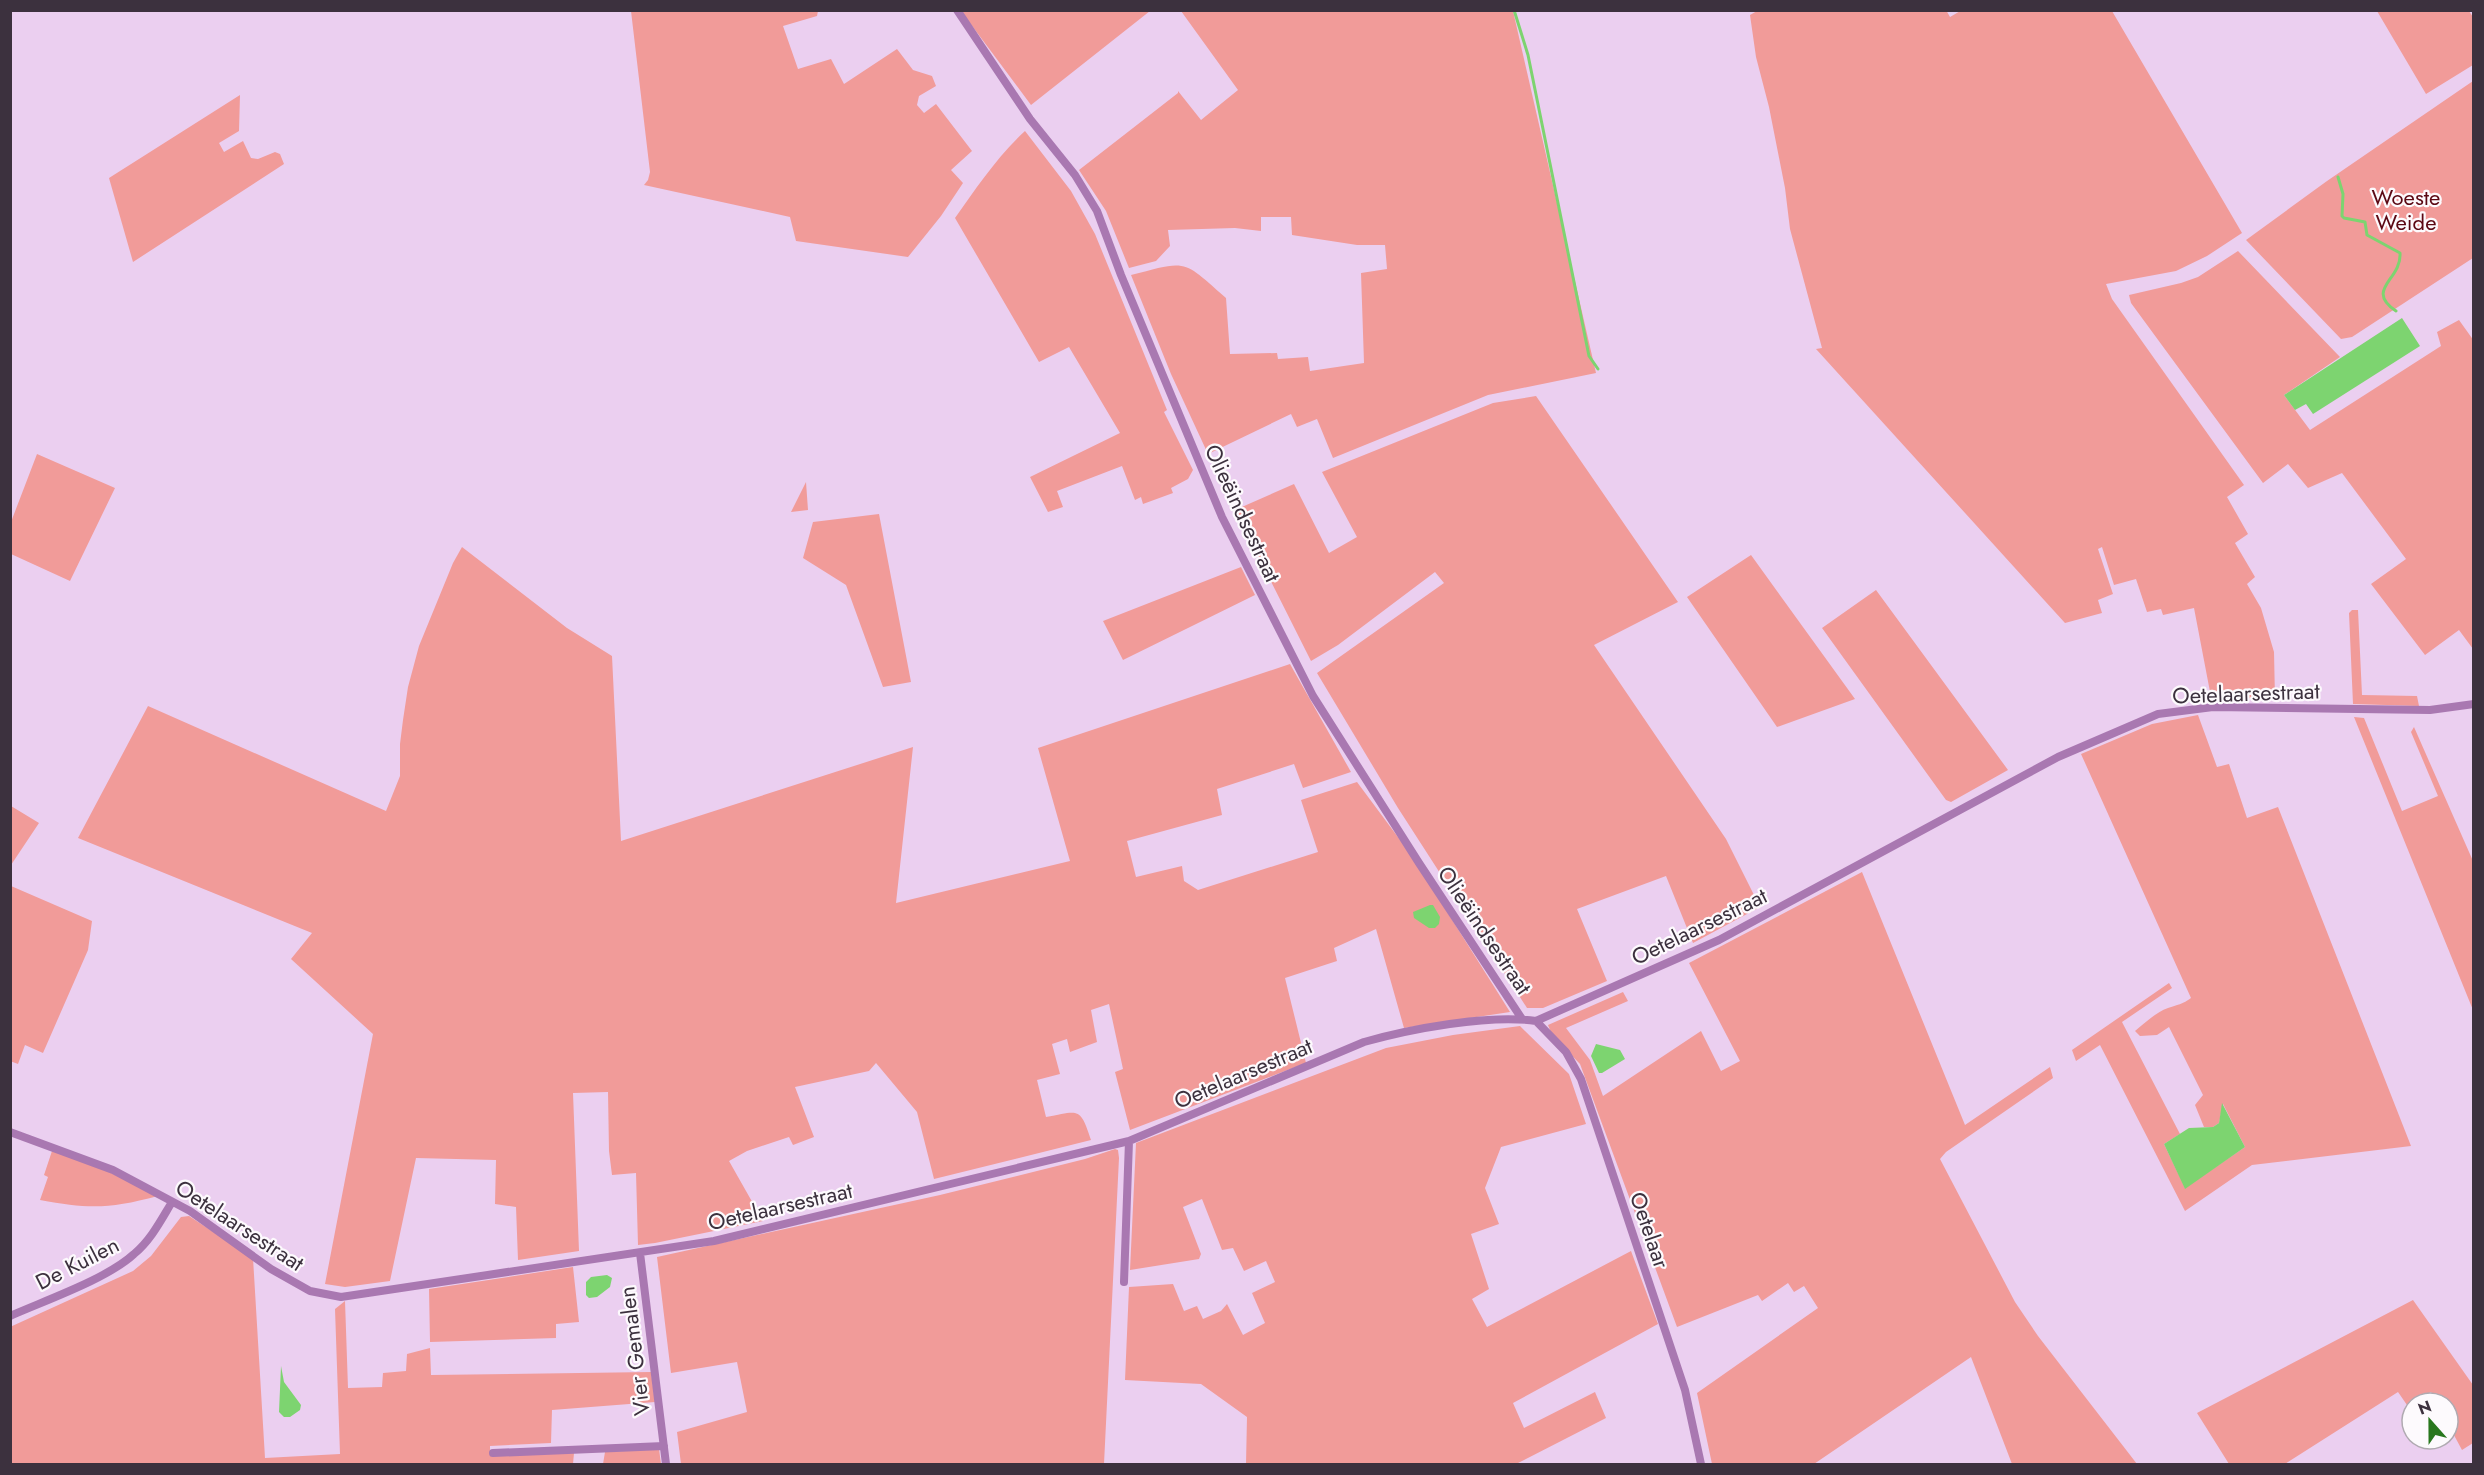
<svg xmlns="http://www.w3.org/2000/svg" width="2484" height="1475" viewBox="0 0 2484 1475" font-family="Jost,sans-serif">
  <rect width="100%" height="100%" fill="#ebcff0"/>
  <path fill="#f19b99" d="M631 11H818L817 16 783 26 798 69 831 59 844 84 897 49 913 70 932 76 936 86 919 96 917 105 924 113 936 104 972 151 951 170 963 183 941 216 908 257 796 241 790 217 644 185 648 180 650 172Z
    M961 11H1150L1031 105Z
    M1181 11H1513L1596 373 1488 395 1333 458 1317 419 1297 427 1291 414 1208 454 1171 374 1131 275C1188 260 1182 259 1226 298L1230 354 1277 353 1278 359 1308 357 1310 371 1364 363 1361 273 1387 269 1385 245H1357L1292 235 1291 217H1261V231L1235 228 1168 230 1170 246 1156 261 1129 268 1106 211 1079 170 1178 93V91L1201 120 1238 90Z
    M1757 11 1946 10 1950 17 1962 10 2112 11 2242 233 2207 256 2176 271 2106 284 2112 299 2244 485 2227 497 2248 534 2235 543 2255 577 2247 584 2261 608 2274 652 2275 699 2211 697 2194 608 2163 615 2161 609 2147 612 2136 579 2114 585 2102 547 2098 549 2113 594 2098 600 2102 613 2065 623 1816 349 1822 348 1790 229 1785 188 1769 107 1756 57 1750 15Z
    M2377 11H2469L2473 17V65L2426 94Z
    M2473 81V258L2352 337 2341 339 2246 240 2327 181Z
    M240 95 239 131 219 143 224 152 243 141 251 158 258 159 275 152 280 154 284 164 133 262 109 178Z
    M1025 131 1071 191 1095 234 1167 410 1164 412 1193 470 1188 479 1171 488 1173 493 1143 504 1141 497 1135 500 1122 466 1057 491 1063 507 1048 512 1030 477 1120 433 1069 347 1039 362 955 218C977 187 997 157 1025 131Z
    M2238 251 2340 357 2284 395 2310 430 2441 346 2437 332 2459 320 2474 341 2473 649 2459 630 2425 655 2371 584 2406 559 2342 473 2308 488 2288 464 2263 483 2131 303 2129 295 2181 283 2198 277Z
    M1536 396 1678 602 1594 645 1726 839 1760 907 1693 943 1666 876 1577 909 1607 981 1543 1008H1527L1398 808 1317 673 1444 583 1435 572 1338 645 1311 661 1235 510 1294 484 1329 553 1357 537 1322 472 1493 403Z
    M37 454 115 488 70 581 11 554V522Z
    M806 482 808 510 791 512Z
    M879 514 911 682 883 687 846 585 803 558 813 522Z
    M462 547 567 628 612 656 621 841 913 747 896 903 1070 861 1038 748 1290 664 1351 772 1303 788 1294 764 1217 789 1222 815 1127 841 1136 877 1182 866 1184 881 1198 890 1318 852 1301 800 1357 782 1412 856 1510 1012 1404 1028 1376 929 1334 948 1337 961 1285 978 1306 1063 1130 1130 1115 1072 1123 1069 1109 1004 1091 1010 1097 1042 1070 1052 1067 1039 1052 1044 1060 1074 1037 1080 1046 1117C1079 1111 1080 1106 1091 1140L934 1179 917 1112 876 1063 869 1071 795 1087 814 1137 793 1145 789 1137 747 1151 729 1161 763 1221 655 1243 638 1245 636 1173 612 1175 609 1151 608 1092 573 1093 579 1251 518 1260 516 1207 495 1204 496 1160 416 1158 390 1281 345 1287 325 1284 373 1034 291 959 312 933 78 838 148 706 386 811 400 776V744L403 720 408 687 419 646 453 563Z
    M1751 555 1855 699 1777 727 1687 597Z
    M1241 567 1255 595 1123 660 1103 621Z
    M1876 590 2008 770 1951 802 1946 800 1822 628Z
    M2352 610H2358L2362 695 2417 696 2419 706 2353 704 2349 613Z
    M2198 715 2217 767 2229 764 2247 818 2278 807 2411 1146 2252 1165 2185 1211 2100 1045 2076 1061 2072 1050 2169 983 2172 988 2122 1022 2180 1134 2164 1144 2185 1188 2245 1147 2223 1104 2219 1123 2213 1127H2204L2195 1105 2203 1095 2169 1027 2157 1035 2140 1036 2135 1031C2145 1023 2156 1012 2168 1008 2177 1005 2183 1004 2191 998L2081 754 2152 724Z
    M2354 717 2364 718 2402 811 2438 796 2411 732 2414 727 2473 861V1010Z
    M11 806 39 823 11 865Z
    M1862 872 1965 1125 2050 1067 2053 1078 1946 1152 1940 1159 2015 1302 2038 1336 2137 1464H2012L1971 1357 1814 1464H1712L1697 1393 1818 1308 1804 1286 1794 1292 1788 1283 1762 1301 1758 1295 1677 1327 1580 1064 1552 1035 1548 1025 1623 992 1628 1001 1566 1028 1590 1060 1603 1096 1701 1031 1721 1071 1740 1061 1689 963Z
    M11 886 92 921 88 950 43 1053 25 1045 18 1064 10 1061Z
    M1520 1026 1569 1074 1586 1124 1501 1147 1485 1188 1499 1224 1471 1234 1489 1289 1472 1299 1487 1327 1631 1251 1658 1324 1513 1403 1524 1428 1595 1392 1606 1418 1516 1464H1246L1247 1417 1201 1384 1125 1380 1129 1287 1173 1284 1184 1311 1197 1306 1203 1319 1221 1311 1227 1304 1243 1335 1265 1323 1252 1293 1275 1282 1266 1261 1244 1271 1233 1248 1222 1250 1202 1199 1183 1207 1201 1254 1199 1259 1130 1270 1136 1143 1386 1048 1453 1035Z
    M1115 1149 1118 1150 1119 1158 1104 1464H681L677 1432 747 1412 737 1362 671 1373 657 1257 940 1195 1085 1159Z
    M52 1151 105 1170 158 1196C109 1209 89 1209 40 1200L48 1177 44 1175Z
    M189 1216 253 1258 265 1458 340 1454 335 1309 345 1301 348 1388 382 1387 383 1373 406 1371 407 1354 430 1348 431 1375 651 1372 655 1402 552 1410 551 1443 490 1446V1456L574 1453 573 1464H11L10 1327 133 1271 151 1256 181 1217Z
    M573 1267 579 1322 556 1324V1338L430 1342 429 1289Z
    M2413 1300 2473 1385V1443L2462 1450 2448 1424V1403H2437L2431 1392 2407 1405 2398 1392 2285 1464H2229L2197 1413Z
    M659 1449 661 1464H603L605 1452Z"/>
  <path fill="#7dd470" d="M2402 318 2420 346 2313 414 2306 404 2295 410 2284 395Z
    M1430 905H1433L1440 917 1439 924 1435 928H1429L1414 918 1413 912Z
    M1596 1044 1620 1050 1625 1059 1602 1073H1599L1591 1056Z
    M2222 1103 2245 1147 2185 1189 2164 1144 2189 1128 2213 1127 2219 1123Z
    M607 1275 612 1278 610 1287 597 1297 589 1298 586 1295V1282L591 1277Z
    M281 1366 284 1382 301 1405 300 1410 290 1417H284L279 1412Z"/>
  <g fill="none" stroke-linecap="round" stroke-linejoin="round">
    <path stroke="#7dd470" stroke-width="3" d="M1514 10 1528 55 1589 356 1598 369
      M2338 177 2343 194 2342 216 2344 218 2365 222 2367 235 2400 253C2402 280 2364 289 2396 311"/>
    <path stroke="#a978b1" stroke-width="8" d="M957 10 1030 119 1075 175 1097 211 1121 275 1222 517 1313 696 1419 863 1522 1019
      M1536 1021 1566 1052 1581 1079 1685 1390 1701 1464
      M10 1132 113 1170 190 1211 271 1269 310 1291 341 1297 714 1241 1129 1141 1364 1042C1410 1029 1489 1014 1536 1021L1719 940 2058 757 2158 714 2213 707 2430 710 2474 704
      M640 1253 666 1464
      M1124 1282 1129 1141
      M10 1316C46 1300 107 1279 134 1254 151 1240 161 1220 172 1202
      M493 1453 664 1446"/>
  </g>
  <g text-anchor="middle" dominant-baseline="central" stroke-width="4.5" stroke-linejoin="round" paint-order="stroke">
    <g font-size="22" fill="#5b0813" stroke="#fdfafd">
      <text x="2406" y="197">Woeste<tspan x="2406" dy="25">Weide</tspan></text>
    </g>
    <g font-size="22" fill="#3c313e" stroke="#fdfafd">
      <text transform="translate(1243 513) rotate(65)">Olieëindsestraat</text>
      <text transform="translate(2246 693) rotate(-2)">Oetelaarsestraat</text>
      <text transform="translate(1699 926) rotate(-26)">Oetelaarsestraat</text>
      <text transform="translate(1485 930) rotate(56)">Olieëindsestraat</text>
      <text transform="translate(1243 1073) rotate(-23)">Oetelaarsestraat</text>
      <text transform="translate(780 1206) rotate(-13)">Oetelaarsestraat</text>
      <text transform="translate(240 1225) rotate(33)">Oetelaarsestraat</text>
      <text transform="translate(1650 1230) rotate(71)">Oetelaar</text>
      <text transform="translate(77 1263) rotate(-27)">De Kuilen</text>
      <text transform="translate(634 1351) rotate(-97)">Vier Gemalen</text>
    </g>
  </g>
  <rect width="2484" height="1475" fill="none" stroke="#3c313e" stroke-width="24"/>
  <g transform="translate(2430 1421) rotate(339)"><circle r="28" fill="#fdfafd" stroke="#b0aab1" stroke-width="1.5"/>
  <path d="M0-4.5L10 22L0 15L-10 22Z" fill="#29771e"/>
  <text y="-9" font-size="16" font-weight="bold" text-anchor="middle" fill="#3c313e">N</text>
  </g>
</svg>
